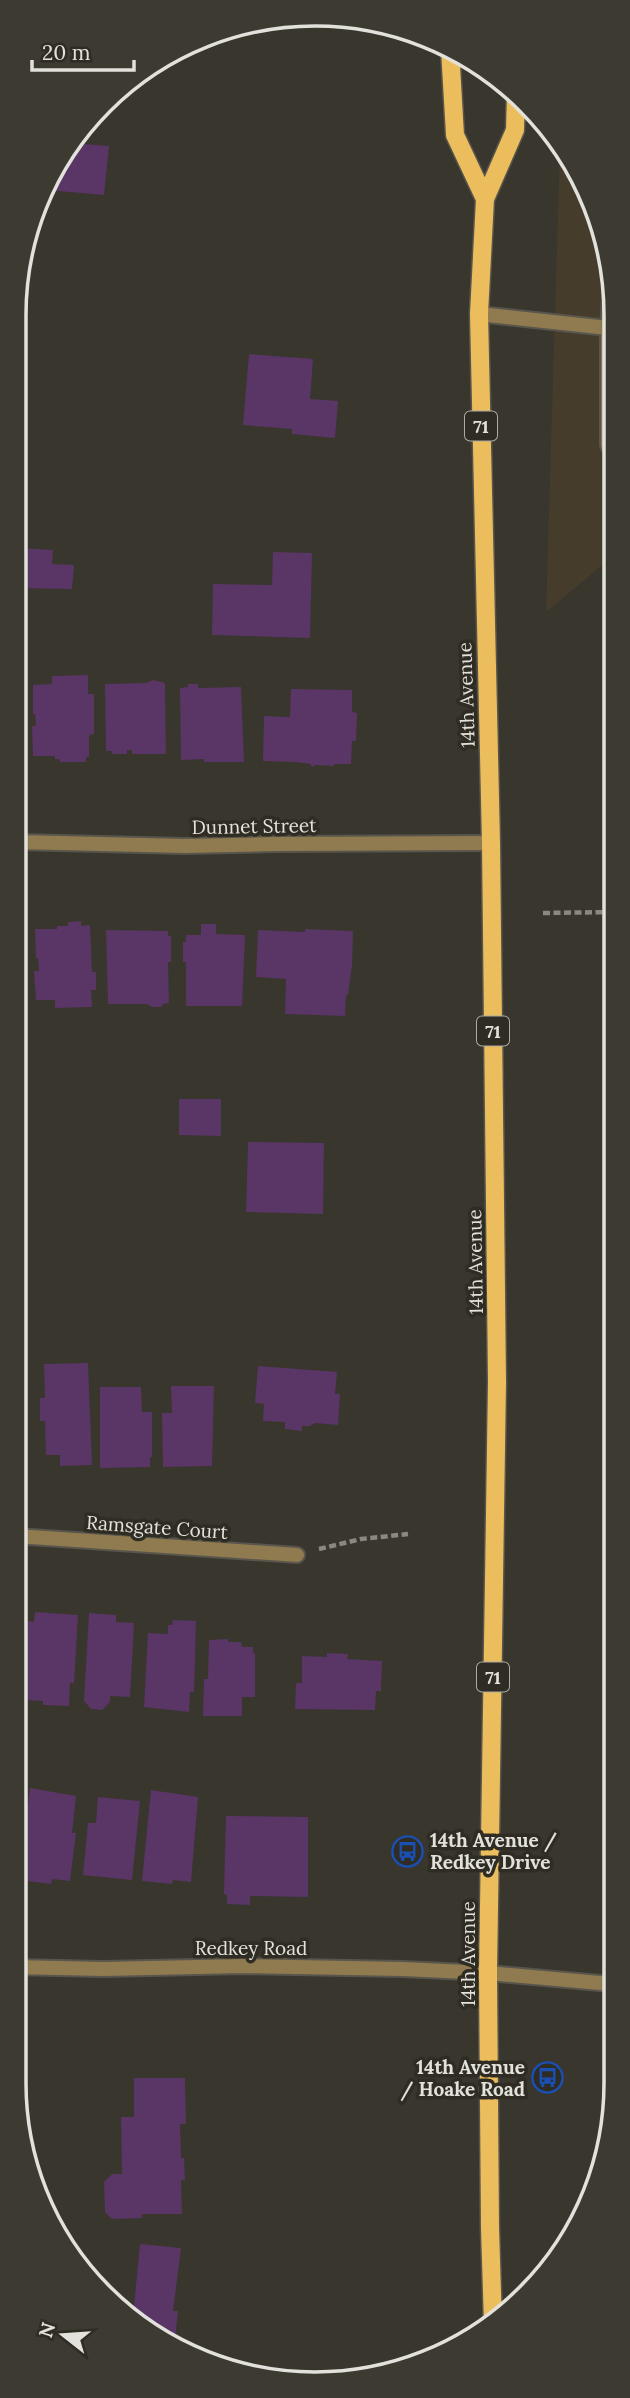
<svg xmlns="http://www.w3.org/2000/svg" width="630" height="2398" viewBox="0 0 630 2398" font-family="Lora,serif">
  <rect width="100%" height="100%" fill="#39362d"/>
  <path fill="#463c2c" d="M560 148 585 182 613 276V556L546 612Z"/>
  <path fill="#593665" d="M70 143 109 146 104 195 47 190 65 148Z
    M249 354 313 359 310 399 338 401 335 438 292 434V429L243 425Z
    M19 548 53 550 52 564 74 565 72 589 19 588Z
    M273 552 312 553 310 638 212 635 213 584 272 585Z
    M88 675V694H94V734L89 735V757H86V762H60L59 759H55V756H33L32 726H36L35 714H33V685L52 684V676Z
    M153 680 165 683 166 754H132V750H127V754H112V751H106L105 684 146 683Z
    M188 684H198V688L241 687 244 762H204V759L181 760 180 688 188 687Z
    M291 689 352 690V712L357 713 356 741H352L351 764H334V766L314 765V767L311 766V764L295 762 263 761 264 716 290 717Z
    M81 921V926L90 925 92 972H96V990H91L92 1007 55 1008V1000H36L34 971H39L38 958H36L35 929H57V926H68V922Z
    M201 924H216V934L245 935 242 1006H186V962H183V942H186V935H201Z
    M305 929 353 931 352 965 348 995H346L345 1016 285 1014 286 979 256 977 258 930 305 932Z
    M106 930 168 931V936H171V962H168L169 1003 163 1004 161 1007H152L147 1004H108Z
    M179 1099H221V1136L179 1135Z
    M248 1142 324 1143 323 1214 246 1212Z
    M88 1363 92 1465 60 1466V1455H46L45 1421H40V1398H45L44 1364Z
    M258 1366 337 1372 335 1394H340L338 1425 315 1423 310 1426H302V1431L285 1429V1422L263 1421 264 1404 255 1403Z
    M171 1386H214L212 1466 163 1467 162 1413H172Z
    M100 1387H141L142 1412H152V1457H150V1467L100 1468Z
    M35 1612 78 1615 74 1683H70L69 1706 43 1705V1701L23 1700 28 1621 34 1622Z
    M89 1613 116 1615V1622L134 1623 130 1697 110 1696V1702L102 1710 91 1709 84 1701Z
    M173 1620 196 1621 194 1692H190L189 1712 144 1707 148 1633 168 1634V1625H172Z
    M228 1639V1642H241L242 1647H253V1653H255V1697H242V1716H203L204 1679H208L209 1640Z
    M327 1653 348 1654 347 1659 382 1661 381 1691H376L375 1710 295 1709 296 1683H302V1656L327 1657Z
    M30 1788 76 1796 72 1833H76L70 1881 52 1879 51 1884 19 1880Z
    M151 1790 198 1797 191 1882 173 1880 172 1884 142 1881Z
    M98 1797 140 1801 132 1880 83 1875 88 1823H96Z
    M226 1816 308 1817V1897L250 1896V1905L227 1904V1895L224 1894Z
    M607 2076H610V2141L607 2149Z
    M134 2078H185L186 2124H180L181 2158H184L185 2180H181L182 2214H142V2218L112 2219 105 2212 104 2182 112 2174H122L121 2117H134Z
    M140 2244 181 2248 173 2311H178L175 2340 181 2341 180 2351 125 2310 126 2305 134 2306Z"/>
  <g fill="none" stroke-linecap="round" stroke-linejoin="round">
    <defs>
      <path id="service" d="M479 314 608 328 612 272
        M608 328V445L613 455"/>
      <path id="minor" d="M18 842 185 846 276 844 491 843
        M16 1536 297 1555
        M14 1967 103 1969 244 1966 403 1969 488 1973 611 1984"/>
      <path id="primary" d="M450 49 455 135 485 199
        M493 2324 490 2228 488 1973 497 1382 491 843 479 314 485 199 515 130 516 93"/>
    </defs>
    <use href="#service" stroke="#58554c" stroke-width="18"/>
    <use href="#minor" stroke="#58554c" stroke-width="18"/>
    <use href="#primary" stroke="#58554c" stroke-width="21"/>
    <path stroke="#8b8881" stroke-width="4.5" stroke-dasharray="7 3.5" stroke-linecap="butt" d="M543 913 612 912
      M319 1549 361 1539 408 1534"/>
    <use href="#service" stroke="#907a4f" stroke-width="14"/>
    <use href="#minor" stroke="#907a4f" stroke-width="14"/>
    <use href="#primary" stroke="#ebbd5d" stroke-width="18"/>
  </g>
  <defs>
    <symbol id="bus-ring" viewBox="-11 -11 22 22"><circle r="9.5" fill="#2f2c23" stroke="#1a4fb4" stroke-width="1.5"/><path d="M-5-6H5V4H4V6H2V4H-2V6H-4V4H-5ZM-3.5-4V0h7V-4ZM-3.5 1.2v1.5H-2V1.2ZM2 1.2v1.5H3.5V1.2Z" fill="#1a4fb4"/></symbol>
  </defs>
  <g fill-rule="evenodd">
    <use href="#bus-ring" x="390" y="1834" width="35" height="35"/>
    <use href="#bus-ring" x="530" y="2060" width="35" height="35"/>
  </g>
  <g text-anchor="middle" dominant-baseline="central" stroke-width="7" stroke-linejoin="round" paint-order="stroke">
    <g fill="#2f2c23" stroke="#adaba4" stroke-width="2">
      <rect x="465" y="411.5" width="32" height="29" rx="5"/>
      <rect x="477" y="1016.5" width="32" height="29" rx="5"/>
      <rect x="477" y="1662.5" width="32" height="29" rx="5"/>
    </g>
    <g font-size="18" font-weight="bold" fill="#e3e1db">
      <text x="481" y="426">71</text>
      <text x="493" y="1031">71</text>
      <text x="493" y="1677">71</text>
    </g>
    <g font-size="19" fill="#e3e1db" stroke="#2f2c23">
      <text transform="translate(466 695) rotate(-92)">14th Avenue</text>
      <text transform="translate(254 826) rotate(-1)">Dunnet Street</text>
      <text transform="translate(475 1262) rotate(-91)">14th Avenue</text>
      <text transform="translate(157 1527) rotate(4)">Ramsgate Court</text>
      <text x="251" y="1948">Redkey Road</text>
      <text transform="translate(468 1954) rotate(-90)">14th Avenue</text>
    </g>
    <g font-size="19" font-weight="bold" fill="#e3e1db" stroke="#2f2c23" text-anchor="start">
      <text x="430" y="1840">14th Avenue /<tspan x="430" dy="22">Redkey Drive</tspan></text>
      <text x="525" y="2067" text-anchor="end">14th Avenue<tspan x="525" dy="22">/ Hoake Road</tspan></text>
    </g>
  </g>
  <path d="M0 0H630V2398H0ZM315 26H315A289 289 0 0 1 604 315V2083A289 289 0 0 1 315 2372H315A289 289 0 0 1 26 2083V315A289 289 0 0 1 315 26Z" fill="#3d3a32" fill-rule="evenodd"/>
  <path fill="none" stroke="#e3e1db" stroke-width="3.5" d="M315 26H315A289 289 0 0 1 604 315V2083A289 289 0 0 1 315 2372H315A289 289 0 0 1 26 2083V315A289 289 0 0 1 315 26Z"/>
  <g transform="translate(63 2335) rotate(287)" stroke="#2f2c23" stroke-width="5" paint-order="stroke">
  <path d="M0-5L12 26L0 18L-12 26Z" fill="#e3e1db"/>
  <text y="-10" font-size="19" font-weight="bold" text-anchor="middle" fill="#e3e1db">N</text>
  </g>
  <path d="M32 60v10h102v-10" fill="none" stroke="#e3e1db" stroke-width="3.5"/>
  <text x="42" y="60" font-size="21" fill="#e3e1db" stroke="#2f2c23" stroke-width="5" paint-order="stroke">20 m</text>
</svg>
